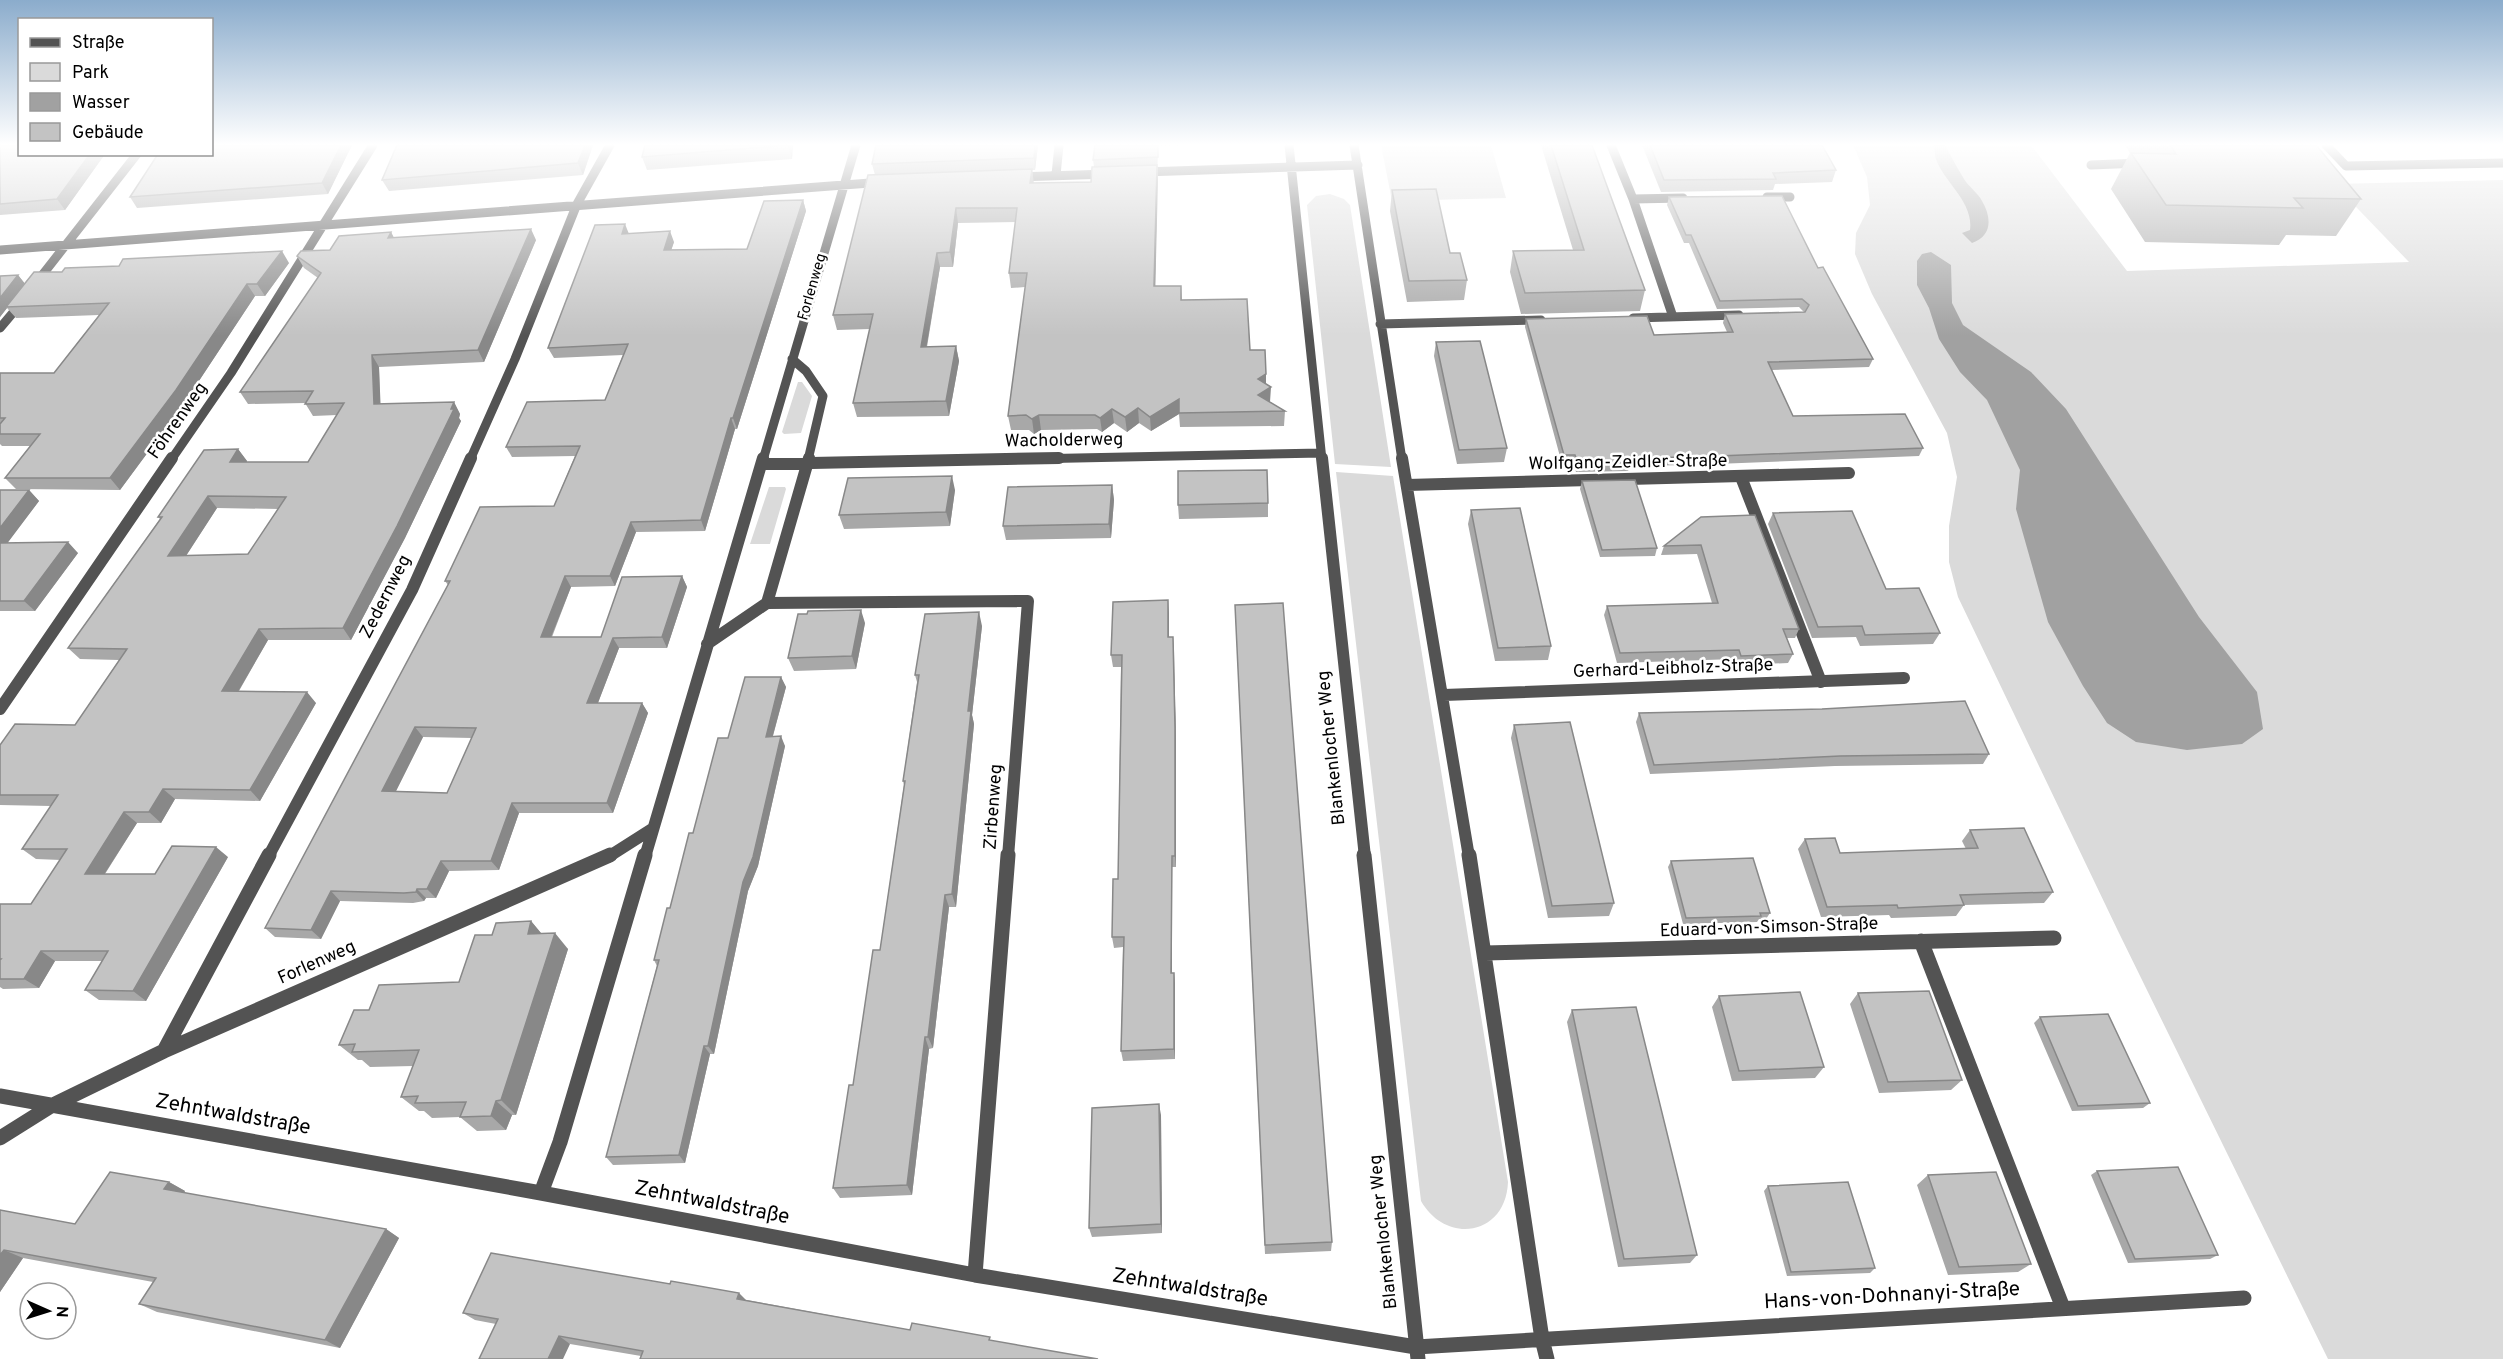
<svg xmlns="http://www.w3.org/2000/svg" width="2503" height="1359" viewBox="0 0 2503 1359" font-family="Overpass,sans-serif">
  <rect width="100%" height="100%" fill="#fff"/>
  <path fill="#dadada" d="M1381 145H1491L1506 198 1392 201Z
    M1853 145H2031L2127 271 2409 262 2334 184 2503 180V1359H2328L2118 931 1958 597 1949 562V526L1957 477 1947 433 1872 294 1855 254 1856 233 1870 205 1867 177Z
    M1330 194 1344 199 1350 205 1391 467 1335 464 1307 205 1316 196Z
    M798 382H802L812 396 801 433 784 434 782 432Z
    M1336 472 1393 476 1508 1182C1506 1236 1446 1245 1421 1201Z
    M769 487H785L786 489 770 544H750Z"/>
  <path fill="#a1a1a1" d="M1933 145H1945C1951 156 1957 168 1964 179 1969 187 1978 193 1982 201 1992 218 1992 236 1972 243L1962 233 1970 230C1974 202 1943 181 1936 159 1934 154 1936 150 1933 145Z
    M1931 252 1951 265 1952 303 1963 325 2031 372 2066 409 2199 617 2257 692 2263 729 2242 744 2187 750 2136 742 2107 723 2083 686 2048 622 2016 509 2020 470 1987 400 1960 372 1939 339 1929 308 1917 285V261L1922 254Z"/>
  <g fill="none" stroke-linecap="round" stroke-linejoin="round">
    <path stroke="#535353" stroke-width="9" d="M2091 165 2140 163"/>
    <path stroke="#535353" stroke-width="12" d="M1741 477 1821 682"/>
    <path stroke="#535353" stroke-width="9" d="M1289 145 1322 460
      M1354 145 1402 460
      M1611 145 1633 199 1673 317
      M2326 145 2346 166 2503 163
      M1143 172 1358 165
      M1056 175 1059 145
      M1017 177 1108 174
      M1767 197H1790
      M1633 199 1683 198
      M0 250 883 182
      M36 283 137 154
      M1633 318 1739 315
      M1380 324 1541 320
      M0 328 22 302
      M792 359 806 371 823 396 808 460
      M171 460 231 373 373 145
      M470 460 515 359 577 204 610 145
      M763 460 856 145
      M983 460 1321 453"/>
    <path stroke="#535353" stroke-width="12" d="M1322 458 1365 857
      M1402 458 1469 857
      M763 464 1059 458
      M1407 485 1849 473
      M767 603 1028 601 1008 857
      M707 644 767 603 809 458
      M1444 695 1904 678
      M0 709 172 458
      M268 857 412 590 471 458
      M608 857 652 829
      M645 857 763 458"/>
    <path stroke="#535353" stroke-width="15" d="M1364 855 1418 1359
      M1469 855 1542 1339 1547 1359
      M1921 941 2063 1308
      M1485 953 2054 938
      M164 1051 269 855
      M0 1096 541 1193 975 1275 1416 1347 2244 1298
      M0 1138 51 1106 164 1051 610 855
      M541 1193 560 1142 645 855
      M975 1275 1008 855"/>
  </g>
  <path fill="#a8a8a8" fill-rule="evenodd" d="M0 145 105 154 65 210 0 215Z
    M352 145 328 194 137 208 130 197Z
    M397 145H593L583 175 389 191 382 180Z
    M645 145H793L792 159 647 170 642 157Z
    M1038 145 1035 170H1032L1033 183 1091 182 1094 167 1093 160 1095 145H1202L1158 146 1155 286H1181L1182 300 1250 350 1266 384 1270 402 1285 411 1284 426 1180 427 1179 414 1151 431 1139 423 1127 432 1114 423 1102 432 1097 429 1041 430 1034 434 1029 430H1011L1008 416 1025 287 1011 288 1009 273 1016 222 958 223 953 267H940L927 347 956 346 959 361 949 416 857 417 853 403 870 329 837 330 833 315 875 175 872 164Z
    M1541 145H1592L1645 290 1640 311 1521 314 1510 272 1513 251 1573 250Z
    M1642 145H1822L1836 170 1832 182 1775 184 1773 190 1661 192Z
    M2125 145H2316L2361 199 2336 236 2286 235 2279 245 2145 242 2111 189 2130 153Z
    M1392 190 1450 253 1467 280 1464 300 1407 302 1390 211Z
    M1669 197 1818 268 1873 359 1869 367 1772 370 1793 416 1923 448 1919 456 1690 465 1630 466 1628 471 1576 472 1573 463 1562 464 1525 327 1526 319 1654 335 1727 332 1723 323 1725 314 1804 312 1799 307 1717 309 1689 243H1684L1667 205Z
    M803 200 806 211 737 429H735L705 531 636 532 615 586 571 587 552 637H601L682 576 687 587 667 648H619L598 703H642L648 713 613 813H519L499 870 449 871 436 898H426L424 901 413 903 340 901 321 939 275 937 265 928 448 585 445 581 554 506 575 456 512 457 506 447 605 400 623 355 554 358 548 348 629 234 674 242 671 250 747 249ZM423 737 472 738 447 793 396 791Z
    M391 232 394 238 536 240 484 362 379 367 380 404 454 402 460 414 459 418 461 421 405 538 351 640H268L239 691 316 703 260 801 175 799 161 823H137L105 874H155L228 857 146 1001 99 1000 85 990 103 961H55L39 988 3 989 0 987V904H31L61 860 36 859 22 849 51 806 0 805V745L75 725 119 660 80 659 68 648 160 519 158 517 238 449 247 461V462H308L337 415 313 416 305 403 248 404 240 392 318 278 304 268 297 256 330 250ZM217 508 279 509 248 554 186 556Z
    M289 263 265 296H255L185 402 120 490 16 489 5 478 30 446H2L0 444V373H54L99 315 16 318 7 308 0 317V276L18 275 25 284Z
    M1436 342 1507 448 1504 462 1457 464 1434 356Z
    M1582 481 1657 548 1655 556 1600 557 1580 489Z
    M1112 485 1114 500 1111 538 1006 540 1003 526Z
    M0 490H29L39 501 7 543 78 553 35 611H0Z
    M955 490 950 526 844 529 839 515Z
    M1268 503V517L1179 519 1178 505Z
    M1471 510 1551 646 1548 660 1495 661 1468 524Z
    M1773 513 1886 589 1940 633 1933 644 1860 646 1856 637 1812 638 1768 524Z
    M1701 517 1799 629 1795 638H1787L1793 654 1788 663 1737 665 1735 659 1617 663 1604 615 1607 606 1712 603 1697 554 1661 555 1664 546Z
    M1235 605 1332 1242 1331 1251 1265 1254Z
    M1169 613V637H1173L1174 650 1176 740V867H1172V973H1174L1175 984V1059L1123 1061 1121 1051 1123 947 1114 948 1112 937 1118 879 1121 667H1113L1111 655Z
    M865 623 856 669 794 671 788 658Z
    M982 626 972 715 974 724 956 907H949L933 1048 929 1049 912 1195 840 1198 833 1188 853 1085 880 950 904 785 903 781 917 682 915 675Z
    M781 677 786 687 773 736 785 746 758 866 748 891 714 1054H710L685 1163 613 1165 606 1157 657 966 654 960 693 833 728 738Z
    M1639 713 1989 754 1983 764 1835 766 1650 774 1636 722Z
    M1514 725 1614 903 1609 916 1548 918 1511 738Z
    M1970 830 2053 892 2044 903 1964 905 1956 916 1891 918 1889 915 1821 917 1798 849 1805 839 1840 853 1966 849 1962 841Z
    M1671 861 1770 913 1766 919H1759L1757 922 1683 924 1668 867Z
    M531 921 541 933 568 949 516 1115H512L506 1130 477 1131 460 1117 432 1118 424 1111H419L401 1097 413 1066 370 1067 362 1060H358L339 1045 369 1010 459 982 492 935Z
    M1858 993 1962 1080 1951 1090 1879 1093 1850 1004Z
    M1719 996 1824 1067 1815 1078 1732 1081 1712 1007Z
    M1572 1010 1697 1255 1690 1263 1618 1267 1567 1022Z
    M2040 1017 2150 1103 2143 1108 2072 1111 2034 1023Z
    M1161 1115 1162 1233 1092 1237 1089 1228Z
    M2097 1171 2218 1255 2210 1259 2128 1263 2091 1175Z
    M1928 1175 2031 1264 2018 1272 1948 1275 1917 1185Z
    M169 1182 185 1191 184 1193 386 1229 399 1238 340 1348 157 1312 139 1304 153 1282 23 1258 0 1292V1210L75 1224Z
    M1768 1186 1875 1268 1870 1273 1787 1276 1764 1191Z
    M747 1300 910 1330 990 1337 641 1356 570 1344 496 1324 475 1320 463 1313Z"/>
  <path fill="#888" d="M341 145H352L328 194 322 183Z
    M585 145H593L583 175 578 163Z
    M788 145H793L792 159Z
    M1035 145H1038L1035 170 1034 158Z
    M90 154H105L65 210 57 199Z
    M1157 165 1158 179 1155 301 1154 286Z
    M1032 169 1034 184 1030 183Z
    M803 200 806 211 737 429 733 418Z
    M956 208 958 223 953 267 950 252Z
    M625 224 629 234H622Z
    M531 229 536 240 484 362 478 350Z
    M670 231 674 242 668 260 664 250Z
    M391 232 397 244 388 238Z
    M282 251 289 263 265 296 257 284Z
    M937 253 940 267 924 361 921 347Z
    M18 275 26 285 6 307 7 308 0 317V298Z
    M247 284 255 296 185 402 120 490 110 478Z
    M956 346 959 361 949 416 946 401Z
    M372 355 379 367 381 415 374 404Z
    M1266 374V389L1258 379Z
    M1271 387 1270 402 1258 409V395Z
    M1179 399V414L1151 431 1150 417Z
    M454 402 460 414 459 418 461 421 405 538 351 640 343 628Z
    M1138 408 1139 423 1127 432 1125 417Z
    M1112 409 1114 423 1102 432 1100 418Z
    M1039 415 1041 430 1034 434 1032 419Z
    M731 418 735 429 705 531 701 520Z
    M238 449 247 461 239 473 230 462Z
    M952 476 955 490 950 526 946 512Z
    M1112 485 1114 500 1111 538 1109 524Z
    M29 490 39 501 0 553V528Z
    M208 496 217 508 178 568 168 556Z
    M631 522 636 532 615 586 610 576Z
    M68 542 78 553 35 611 24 601Z
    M565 576 571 587 547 647 541 637Z
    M682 576 687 587 667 648 662 637Z
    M1168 600 1169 613V650L1168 637Z
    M861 610 865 623 856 669 852 656Z
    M979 612 982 626 972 715 974 724 956 907 952 894 968 711Z
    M259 629 268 640 232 702 222 691Z
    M1173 637 1176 740V867L1175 856Z
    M613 638 619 648 594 713 587 703Z
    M781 677 786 687 770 746 766 737Z
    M307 692 316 703 260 801 250 790Z
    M642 703 648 713 613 813 607 803Z
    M415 727 423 737 391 801 382 791Z
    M781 736 785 746 758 866 748 891 714 1054 708 1046 743 882Z
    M163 789 175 799 161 823 149 812Z
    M512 803 519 813 499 870 491 861Z
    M124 812 137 823 98 884 85 874Z
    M216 847 228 857 146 1001 133 991Z
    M1172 856V984L1171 973Z
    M441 861 449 871 436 898 427 889Z
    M417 889 426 898 424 901 416 892Z
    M331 891 340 901 321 939 311 930Z
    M945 895 949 907 933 1048 928 1037Z
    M531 921 545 938 528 934Z
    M555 933 568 949 516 1115 501 1100Z
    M41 951 55 961 39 988 24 979Z
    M1174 973 1175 984V1059L1174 1049Z
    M925 1037 929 1049 912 1195 907 1185Z
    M704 1046 710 1054 685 1163 679 1155Z
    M496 1101 512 1115 506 1130 491 1116Z
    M1159 1104 1161 1115 1162 1233 1161 1224Z
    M169 1182 185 1191 180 1199 164 1189Z
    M386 1229 399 1238 340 1348 325 1340Z
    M4 1250 23 1258 0 1292V1255Z
    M739 1293 747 1301 737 1299Z
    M559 1336 570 1344 563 1359H548Z"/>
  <path fill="#c3c3c3" stroke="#888" stroke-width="1.5" fill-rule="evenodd" d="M0 145H20V154H90L57 199 0 204Z
    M212 145H341L322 183 130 197 158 154H212Z
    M397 145H585L578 163 382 180Z
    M645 145H788L642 157Z
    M876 145H1035L1034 158 872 164Z
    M1095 145H1158V157L1093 160Z
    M1551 145H1592L1645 290 1525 293 1513 251 1584 250Z
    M1650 145H1822L1836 170 1773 173 1776 179 1664 180Z
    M2170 145H2316L2361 199 2294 198 2303 208 2166 205 2131 153 2176 154Z
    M1157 165 1154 286H1181V300L1247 299 1250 350H1265L1266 374 1258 379 1271 387 1258 395 1285 411 1179 413V399L1150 417 1138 408 1125 417 1112 409 1100 418 1095 415H1039L1032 419 1026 415 1008 416 1027 273H1009L1017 208H956L950 252 937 253 921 347 956 346 946 401 853 403 873 314 833 315 868 175 1032 169 1030 183 1091 182 1092 167Z
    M1436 189 1450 253H1460L1467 280 1409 281 1392 190Z
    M1782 196 1818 268 1823 267 1873 359 1768 362 1793 416 1905 414 1923 448 1693 457 1629 458 1631 463 1578 464 1575 455H1564L1526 319 1647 316 1654 335 1733 332 1725 314 1805 312 1809 305 1802 299 1720 301 1691 235H1686L1669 197Z
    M803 200 733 418H731L701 520 631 522 610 576H565L541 637H601L622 577 682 576 662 637 613 638 587 703H642L607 803H512L491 861H441L427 889H417L416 892 404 893 331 891 311 930 265 928 450 581H445L480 507 554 506 580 446 506 447 527 402 605 400 628 344 548 348 595 225 625 224 622 234 670 231 664 250 747 249 764 201ZM415 727 476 728 447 793 382 791Z
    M531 229 478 350 372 355 374 404 454 402 451 409H454L397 526 343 628 259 629 222 691 307 692 250 790 163 789 149 812H124L85 874H155L172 846 216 847 133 991 85 990 108 951H41L24 979H0V960L1 959H0V904H31L67 849H22L58 795H0V745L15 724 75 725 127 649 68 648 162 517H158L204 450 238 449 230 462H308L344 403 305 404 313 391 240 392 321 273 297 256 301 251 330 250 339 236 391 232 388 238ZM208 496 286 497 248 554 168 556Z
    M282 251 257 284H247L176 390 110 478H5L40 434H0V424L5 418H0V373H54L109 303 6 307 34 272H62L65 268 119 266 123 259Z
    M18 275 0 298V276Z
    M1480 341 1507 448 1459 450 1436 342Z
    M1267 470 1268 503 1178 505V471Z
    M952 476 946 512 839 515 848 478Z
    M1635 480 1657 548 1602 550 1582 481Z
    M1112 485 1109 524 1003 526 1008 487Z
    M0 490H29L0 528Z
    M1520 508 1551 646 1498 648 1471 510Z
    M1852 511 1886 589 1919 588 1940 633 1865 635 1862 626 1818 627 1773 513Z
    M1755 515 1799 629H1783L1793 654 1741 656 1739 650 1620 653 1607 606 1718 603 1701 545 1664 546 1701 517Z
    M68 542 24 601H0V543Z
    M1168 600V637H1173L1175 728V856H1172L1171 973H1174V1049L1121 1051 1124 937H1112L1113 879H1118L1122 655H1111L1113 602Z
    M1283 603 1332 1242 1265 1245 1235 605Z
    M861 610 852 656 788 658 798 614H807L808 611Z
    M979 612 968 711H971L952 894 945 895 928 1037H925L907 1185 833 1188 849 1085H853L873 950H880L905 781H903L919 675H915L925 614Z
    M745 677H781L766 737 781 736 753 857 743 882 708 1046H704L679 1155 606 1157 659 960H654L667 908H670L689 833H693L718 738H728Z
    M1965 701 1989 754 1840 756 1654 765 1639 713 1822 709Z
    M1570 722 1614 903 1552 906 1514 725Z
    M2024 828 2053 892 1960 895 1964 905 1898 908 1897 905 1827 907 1805 839 1835 838 1840 853 1978 848 1970 830Z
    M1753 858 1770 913H1760L1761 916 1686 918 1671 861Z
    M531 921 528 934 555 933 501 1100 496 1101 491 1116 460 1117 466 1102 415 1103 418 1096 401 1097 419 1050 352 1052 355 1044 339 1045 354 1010H369L379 985 459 982 475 935H492L496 923Z
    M1929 991 1962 1080 1888 1082 1858 993Z
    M1800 992 1824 1067 1739 1071 1719 996Z
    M1636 1007 1697 1255 1624 1259 1572 1010Z
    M2108 1014 2150 1103 2078 1106 2040 1017Z
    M1159 1104 1161 1224 1089 1228 1092 1108Z
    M2178 1167 2218 1255 2135 1259 2097 1171Z
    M110 1172 169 1182 164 1189 386 1229 325 1340 139 1304 156 1278 4 1250 0 1255V1210L75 1224Z
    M1996 1172 2031 1264 1959 1267 1928 1175Z
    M1848 1182 1875 1268 1791 1272 1768 1186Z
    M491 1253 670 1284 671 1281 739 1293 737 1299 910 1330 912 1323 990 1337 989 1340 1098 1359H640L643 1351 559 1336 548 1359H479L498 1319 463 1313Z"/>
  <linearGradient id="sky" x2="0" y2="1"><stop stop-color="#8baccc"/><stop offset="0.43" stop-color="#fff"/><stop offset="1" stop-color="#fff" stop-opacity="0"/></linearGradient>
  <rect width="2503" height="336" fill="url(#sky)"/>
  <g text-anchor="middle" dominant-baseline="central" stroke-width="5" stroke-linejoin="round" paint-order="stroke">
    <g font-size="15" fill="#000" stroke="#fff">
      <text transform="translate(813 287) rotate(-74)">Forlenweg</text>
    </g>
    <g font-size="18" fill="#000" stroke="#fff">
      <text transform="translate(178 421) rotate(-55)">Föhrenweg</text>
      <text transform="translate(1064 441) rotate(-1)">Wacholderweg</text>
      <text transform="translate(1628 463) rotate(-1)">Wolfgang-Zeidler-Straße</text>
      <text transform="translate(386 597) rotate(-63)">Zedernweg</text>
      <text transform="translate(1673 669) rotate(-2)">Gerhard-Leibholz-Straße</text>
      <text transform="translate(1332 748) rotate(-96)">Blankenlocher Weg</text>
      <text transform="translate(994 807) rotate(-86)">Zirbenweg</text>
      <text transform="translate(1769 928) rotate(-2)">Eduard-von-Simson-Straße</text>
      <text transform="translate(317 963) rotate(-24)">Forlenweg</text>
      <text transform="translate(1384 1232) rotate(-96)">Blankenlocher Weg</text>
    </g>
    <g font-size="21" fill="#000" stroke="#fff">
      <text transform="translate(233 1115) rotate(10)">Zehntwaldstraße</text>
      <text transform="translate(712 1203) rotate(11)">Zehntwaldstraße</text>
      <text transform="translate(1190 1288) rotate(9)">Zehntwaldstraße</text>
      <text transform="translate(1892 1296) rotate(-3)">Hans-von-Dohnanyi-Straße</text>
    </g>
  </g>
  <rect x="18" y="18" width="195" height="138" fill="#ffffff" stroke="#999999" stroke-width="1.5"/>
  <rect x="30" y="38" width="30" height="9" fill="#535353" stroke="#999999" stroke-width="1.5"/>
  <text x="72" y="48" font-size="18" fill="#000000">Straße</text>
  <rect x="30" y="63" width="30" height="18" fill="#dadada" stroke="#999999" stroke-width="1.5"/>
  <text x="72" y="78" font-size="18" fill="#000000">Park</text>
  <rect x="30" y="93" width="30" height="18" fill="#a1a1a1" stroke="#999999" stroke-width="1.5"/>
  <text x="72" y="108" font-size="18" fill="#000000">Wasser</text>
  <rect x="30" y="123" width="30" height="18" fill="#c3c3c3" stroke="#999999" stroke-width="1.5"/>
  <text x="72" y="138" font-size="18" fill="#000000">Gebäude</text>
  <g transform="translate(48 1311) rotate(93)"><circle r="28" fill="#ffffff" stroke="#999999" stroke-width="1.5"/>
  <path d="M0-4.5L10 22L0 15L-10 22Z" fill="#000000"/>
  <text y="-9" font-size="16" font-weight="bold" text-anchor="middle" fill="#000000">N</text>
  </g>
</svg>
